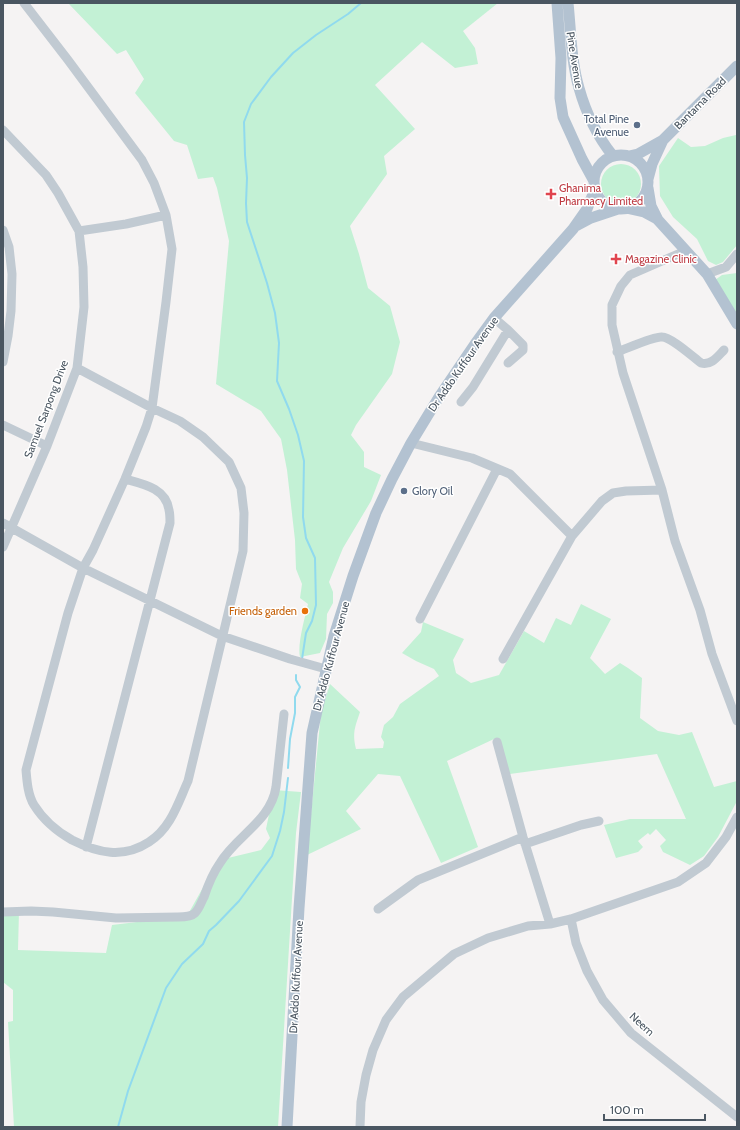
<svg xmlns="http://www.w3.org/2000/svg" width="740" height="1130" viewBox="0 0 740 1130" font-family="Cabin,sans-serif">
  <rect width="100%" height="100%" fill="#f5f3f3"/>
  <path fill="#c3f1d5" d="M68 3H498L463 31 475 48 478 64 455 68 422 42 375 85 415 129 384 156 387 174 350 226 359 254 368 288 390 306 400 342 392 374 356 425 351 435 364 452V467L381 475 371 501 343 548 329 582 333 592V603L327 614 326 639 320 653 300 657C297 645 305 617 308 604L300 598 302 584 296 569 295 540 287 470 281 439 261 411 216 384 229 241 217 188 213 177 198 179 187 145 174 141 135 93 144 79 126 50 117 54Z
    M736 135 737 136V245L723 262 716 265 708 261 697 239 673 217 660 196 659 166 678 138 691 147 705 146 723 138Z
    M601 184a20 20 0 1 1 40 0a20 20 0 1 1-40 0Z
    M737 273V318L715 280 722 275Z
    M581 604 611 619 590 658 605 674 620 663 628 668 642 678 640 718 658 731 679 735 692 732 714 787 737 781V801L718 837 704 856 690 865 663 852 660 846 666 840 656 829 650 835 648 833 638 841 643 847 638 852 616 858 604 825 630 819H686L657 754 503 775 494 739 447 761 478 847 441 863 400 776 378 774 346 811 361 829 307 855 321 713 330 684 360 712C355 727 352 733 356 749L383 748 384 742 381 737 384 725 393 717 400 704 439 676 434 669 416 661 402 653 421 632 423 622 464 639 453 660 456 673 471 683 499 675 524 631 544 643 556 618 571 625Z
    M274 790 301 792 296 833 278 1127H14L8 1022 13 1021V990L3 982V910L19 911 18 950 106 953 112 925 187 916 210 875 228 858 261 850 270 838 266 829Z"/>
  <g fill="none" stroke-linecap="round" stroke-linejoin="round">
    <path stroke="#90daee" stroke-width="2" d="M302 659 306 633 312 621 316 605 315 558 306 538 303 517 304 461 298 435 289 409 277 381 279 343 275 313 267 283 247 222 246 203 247 178 245 155 244 122 251 104 271 77 293 53 316 35 348 14 361 3
      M288 768 290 739 295 713V697L300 687 296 680V675
      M118 1127 128 1091 166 988 182 964 203 944 209 931 216 925 239 901 272 856 280 831 284 812 288 778"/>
    <path stroke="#c1cad2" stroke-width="9" d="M24 3 68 60 142 160 154 183 166 215 172 249 166 302 152 408 146 427 125 479 93 550 83 568 68 613 26 770C27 782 28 795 34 805 44 821 56 831 72 840 98 853 123 859 149 842 171 828 178 803 188 781L243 551 244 513 241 488 229 462 203 437 180 421 152 408 77 368
      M3 130 46 175 58 193 79 231 83 267 84 307 77 368 47 446 3 547
      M3 230 9 247 12 274 11 311 8 336 3 362
      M79 231 126 224 166 215
      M685 251 630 275 621 286 612 305V325L623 373 662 490 675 541 700 610 712 654 737 721
      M707 274 726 267 737 254
      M494 318 508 330 523 345V350L508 363
      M617 352C626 349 654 336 662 337 671 337 693 357 701 363 711 366 718 356 724 350
      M461 402 473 387 508 330
      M3 425 47 446
      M411 443 472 458 510 474 572 536
      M3 523 83 568 222 636 290 659 326 669
      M420 619 497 469
      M503 659 572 536 602 501 613 493 626 491 662 490
      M497 742 523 837 550 924
      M525 844 581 825 599 821
      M86 847 170 523C170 519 170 514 169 510 166 488 143 484 125 479
      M378 909 418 880 523 837
      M3 912 31 911 53 912 116 918 178 917C183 917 191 917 195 913 200 908 201 902 204 897 208 885 213 873 220 863 236 836 271 821 276 787L284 714
      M571 919 576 943 587 971 603 1000 631 1033 737 1117
      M360 1127 361 1102 366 1075 373 1050 386 1020 403 997 454 954 488 938 528 926 550 924 571 919 678 882 706 863 726 837 737 817"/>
    <path stroke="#b3c2d1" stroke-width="11" d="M557 3 561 58 560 98 563 117 582 159 594 181
      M568 3C571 31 571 61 579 88 586 113 597 136 613 156
      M594 182a27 27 0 1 1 54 0a27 27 0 1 1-54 0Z
      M629 156 638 154 663 140 737 66
      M648 179 652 164 663 140
      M648 188 651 206 658 220 707 274 737 324
      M626 208 644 212 657 219
      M576 226 591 218 618 209
      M287 1127 299 908 312 733 334 636 353 576 376 513 392 479 411 443 439 397 475 344 494 318 573 229 587 209 595 189"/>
  </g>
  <g fill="#5c6f8a" stroke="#fff" stroke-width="1.5">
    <circle cx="637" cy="125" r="4"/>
    <circle cx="404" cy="491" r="4"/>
  </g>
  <g fill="#e0444e" stroke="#fff" stroke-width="1.5">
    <path d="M549 188h4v4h4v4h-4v4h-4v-4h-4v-4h4z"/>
    <path d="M614 253h4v4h4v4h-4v4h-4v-4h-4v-4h4z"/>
  </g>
  <circle fill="#e8710a" stroke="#fff" stroke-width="1.5" cx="305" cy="611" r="4"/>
  <g text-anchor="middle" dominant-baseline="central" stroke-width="3" stroke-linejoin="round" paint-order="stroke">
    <g font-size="11" fill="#4a5661" stroke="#fff">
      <text transform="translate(575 60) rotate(81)">Pine Avenue</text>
      <text transform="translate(700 103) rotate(-45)">Bantama Road</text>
      <text transform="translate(463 364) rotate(-55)">Dr Addo Kuffour Avenue</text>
      <text transform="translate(46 409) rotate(-69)">Samuel Sarpong Drive</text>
      <text transform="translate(331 656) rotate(-75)">Dr Addo Kuffour Avenue</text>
      <text transform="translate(296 977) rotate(-87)">Dr Addo Kuffour Avenue</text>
      <text transform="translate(642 1024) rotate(43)">Neem</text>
    </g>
    <g font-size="11" fill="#4e5e75" stroke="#fff" text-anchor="end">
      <text x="629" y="119">Total Pine<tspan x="629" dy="13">Avenue</tspan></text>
      <text x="412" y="491" text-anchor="start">Glory Oil</text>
    </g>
    <g font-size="11" fill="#be3a42" stroke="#fff" text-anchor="start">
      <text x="559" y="188">Ghanima<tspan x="559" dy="13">Pharmacy Limited</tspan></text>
      <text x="625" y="259">Magazine Clinic</text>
    </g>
    <g font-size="11" fill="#c56008" stroke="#fff" text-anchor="end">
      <text x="297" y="611">Friends garden</text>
    </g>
  </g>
  <rect width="740" height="1130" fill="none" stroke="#4a5661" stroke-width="8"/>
  <path d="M604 1114v6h101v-6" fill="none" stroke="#4a5661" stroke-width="2"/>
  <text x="610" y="1114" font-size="12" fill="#4a5661" stroke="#ffffff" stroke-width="3" paint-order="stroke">100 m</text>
</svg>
